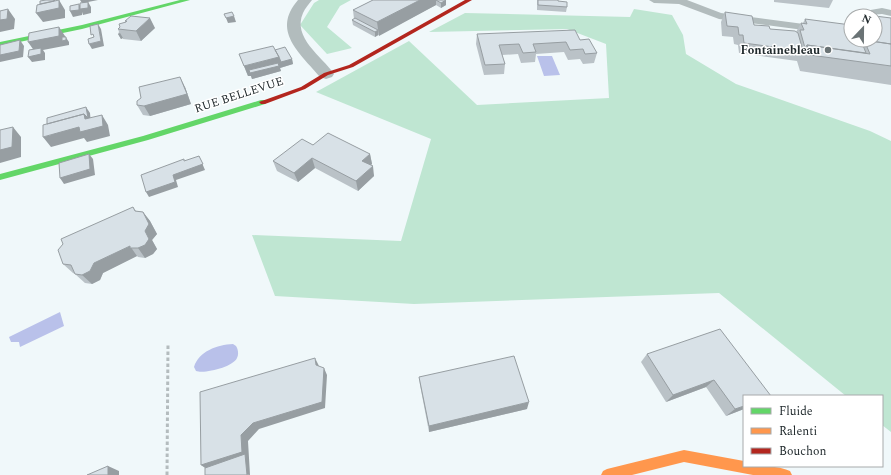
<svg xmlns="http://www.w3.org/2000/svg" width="891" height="475" viewBox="0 0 891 475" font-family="Spectral,serif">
  <rect width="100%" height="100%" fill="#f0f8fa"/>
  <path fill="#bfe6d2" d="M319 0H351L340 6 327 27 352 48 327 54 300 25 314 3Z
    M634 9 672 15 683 35 686 54 736 84 870 131 891 141V432L882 425V396H846L719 293 414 304 275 296 252 235 401 241 431 139 316 92 409 41 477 105 609 98 606 44 567 29 429 32 465 13 630 17Z"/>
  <path fill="#b9c1ea" d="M537 56H552L560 75 544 76Z
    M60 312 64 326 20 347 19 342H11L9 337Z
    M233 344 236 346C238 349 239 354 237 358 233 367 205 374 196 371L194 367C199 351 217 345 233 344Z"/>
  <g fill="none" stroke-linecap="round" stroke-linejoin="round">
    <path stroke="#b4bcbe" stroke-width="3" stroke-dasharray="3.5 2.5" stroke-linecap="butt" d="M167 475 168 343"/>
    <path fill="#b2bcbd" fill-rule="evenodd" d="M649 0H687L721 13 834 28 851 25V33L834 34 719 19 679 4 654 3Z
      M882 8 891 10V16L882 14 857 16 859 12Z"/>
    <path fill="#b2bcbd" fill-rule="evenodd" d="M298 0H312C309 4 305 8 303 13 292 38 322 56 334 74L332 77 326 79 320 77C300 53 271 31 298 0Z"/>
    <path fill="#63d668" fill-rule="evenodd" d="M180 0H190L82 29 0 46V42L82 25Z
      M261 100H265L267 102 265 104 148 140 0 180V174L143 136Z"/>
    <path fill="#ff974d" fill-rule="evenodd" d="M684 450 744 461V466C759 466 776 465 790 471L792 475H753L684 462 632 475H601L603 471 607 469Z"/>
    <path fill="#b3261e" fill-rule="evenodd" d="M465 0H472L353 67 328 75 305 89 265 104H261L259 102 301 87 324 73 349 65Z"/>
  </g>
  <path fill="#bac2c7" d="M373 0H446V5L441 8 436 5 375 37 353 25 352 20 354 19 353 10Z
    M537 0H558V1L567 7 566 12 537 10Z
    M774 0H833L829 8 774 2Z
    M725 12 754 25 770 29 796 32 801 23H803L805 19 851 40 891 18V85L800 71 797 61 739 53 738 45 734 44 733 37 722 36 721 22Z
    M125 21 155 28 141 41 123 39V38L121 39 118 34 119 32 118 29 125 22Z
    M477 34 580 40 597 53 594 63 583 64 580 59 568 60 564 52 536 54 535 62 521 63 518 54 502 55 505 64 504 74 484 75 476 44Z
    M275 50 292 59 293 64 280 68 281 71 252 79 251 76H248L239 54Z
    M185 87 191 104 150 116 143 115 137 105Z
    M370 154 372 164 370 165 374 176 358 191 315 168 298 182 277 171 273 161Z
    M133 207 136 211 143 212 150 221 157 234 152 240 157 249 153 254 145 258 138 257 137 256 103 273 100 280 92 284 85 283 75 274 73 273 63 264Z
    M647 354 770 396H744V409L726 416 706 387 666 402 641 362Z
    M419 377 527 409 429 432 420 385Z"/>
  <path fill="#979ea2" d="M54 0H55L57 4 59 0 65 10V18L43 22 36 13Z
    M80 0H98L88 2 91 7V13L83 15 82 12V15L73 17 70 11 79 4 82 9V3Z
    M420 0H446H436V5L379 36 377 22Z
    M446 0V5L441 8V3Z
    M8 9 15 19 14 29 0 32V18Z
    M234 16 236 22 228 23 226 18Z
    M150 18 155 28 141 41 136 31Z
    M98 24 101 29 104 46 92 49 89 44 101 41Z
    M59 27 69 42V45L43 50 45 53V60L32 62 28 57 35 52 28 42Z
    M378 30V35L375 37V32Z
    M120 33 123 38 121 39 118 34Z
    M20 40 24 46 23 57 0 62V55Z
    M279 57 292 59 293 64 280 68 281 71 252 79 249 70 251 76H248L244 66Z
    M180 77 185 87 191 104 150 116 144 106Z
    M86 107 90 113 91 124 102 115 108 125 110 136 87 142 84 138 51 147 43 137 51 135 84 114Z
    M13 127 21 137V157L0 163V150Z
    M89 154 93 159 95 175 64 184 60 178Z
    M370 154 372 164 364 171 362 161Z
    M199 156 205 170 176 180 178 187 149 197 146 192 173 175Z
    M312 158 315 168 298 182 294 173Z
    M373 166 374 176 358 191 356 181Z
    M143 212 150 221 157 234 152 240 157 249 153 254 145 258 138 248Z
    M130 246 137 256 103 273 100 280 92 284 82 275 94 263Z
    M315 358 319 366 316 365Z
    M324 368 327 375 325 408 259 429 248 441 250 475 209 471 201 465 241 435 253 423Z
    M714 380 706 387 666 402 673 395Z
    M529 402 527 409 429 432V426Z
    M744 406V409L726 416 735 409Z
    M108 466 119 471V475H108Z"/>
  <path fill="#d8e1e7" stroke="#979ea2" d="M46 0H54V1L40 4V1Z
    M59 0V8L36 13 37 5Z
    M373 0H420L377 22 353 10Z
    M436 0H446L441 3Z
    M538 0H558V1L567 2V7L538 5Z
    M88 2V8L80 9V3Z
    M79 4V10L70 11V6Z
    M8 9 7 19 0 20V11Z
    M232 12 234 16 226 18 224 14Z
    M725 12 752 16 754 25 769 26 770 29 795 31 798 33 803 51 744 43 743 35H739L738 27 727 26Z
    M131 16 150 18 136 31 118 29 120 27 119 24 126 22 127 21H125Z
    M875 16 891 18V44L864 40 862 43 866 53 807 45 805 48 800 30H804L801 23 807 24 805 19 851 25V40H875Z
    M355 18 378 30 375 32 352 20Z
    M98 24 101 41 89 44 88 39 94 37 93 34 91 35 90 26Z
    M59 27V36L28 42 29 33Z
    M575 30 580 40 589 39 597 53 585 54 583 49 570 50 566 42 533 44 536 52 523 53 519 44 499 45 505 64 485 65 477 34Z
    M62 37H66V40L62 41Z
    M20 40 19 51 0 55V45Z
    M864 40 891 44V66L810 55 807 45 870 54Z
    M273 46 279 57 244 66 239 54Z
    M285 47 292 59 281 62 279 57 275 50Z
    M41 48V54L28 57 29 50Z
    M278 63 279 66 250 73 249 70Z
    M180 77 187 94 144 106 137 105V101L141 98 139 87Z
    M86 107 88 118 84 114 47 124V118Z
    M84 114 85 119 102 115 103 126 80 132 79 127 43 137V125Z
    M13 127 12 147 0 150V130Z
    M328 133 370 154 362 161 373 166 356 181 312 158 294 173 273 161 302 139 313 145Z
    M89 154 90 169 60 178 59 163Z
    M199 156 203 164 173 175 175 182 146 192 141 175 184 159V161Z
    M133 207 135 211 143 212 149 224 145 231 149 239 145 245 138 248H130V246L94 263 90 271 82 275 75 274 71 265 63 264 58 250 63 244 61 239Z
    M720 329 771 396H744V406L735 409 714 380 673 395 647 354Z
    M514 356 529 402 429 426 419 377Z
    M315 358 316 365 324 368 322 402 253 423 241 435 242 452 201 465 200 392Z
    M245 454 247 475H205V468Z
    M108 466V475H87Z"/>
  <circle fill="#6a7375" stroke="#fff" stroke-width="1.5" cx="828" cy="50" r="4"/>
  <g text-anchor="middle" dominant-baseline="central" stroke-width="3" stroke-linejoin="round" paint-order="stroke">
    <g font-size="12" font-weight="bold" fill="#222b2e" stroke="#fff" text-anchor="end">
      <text x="820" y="50">Fontainebleau</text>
    </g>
    <g font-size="12" fill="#222b2e" stroke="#fff">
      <text transform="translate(239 95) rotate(-18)">RUE BELLEVUE</text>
    </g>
  </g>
  <rect x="743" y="395" width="140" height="72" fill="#ffffff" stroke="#a7aaab"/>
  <rect x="751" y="408" width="20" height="6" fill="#63d668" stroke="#a7aaab"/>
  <text x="779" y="415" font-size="12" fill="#222b2e">Fluide</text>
  <rect x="751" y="428" width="20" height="6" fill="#ff974d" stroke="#a7aaab"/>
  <text x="779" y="435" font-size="12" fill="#222b2e">Ralenti</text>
  <rect x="751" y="448" width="20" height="6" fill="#b3261e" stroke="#a7aaab"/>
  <text x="779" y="455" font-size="12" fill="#222b2e">Bouchon</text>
  <g transform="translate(863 28) rotate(22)"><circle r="19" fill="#ffffff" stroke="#a7aaab"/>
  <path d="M0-3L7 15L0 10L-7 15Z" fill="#6a7375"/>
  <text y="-6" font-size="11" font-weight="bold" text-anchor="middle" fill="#222b2e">N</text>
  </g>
</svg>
